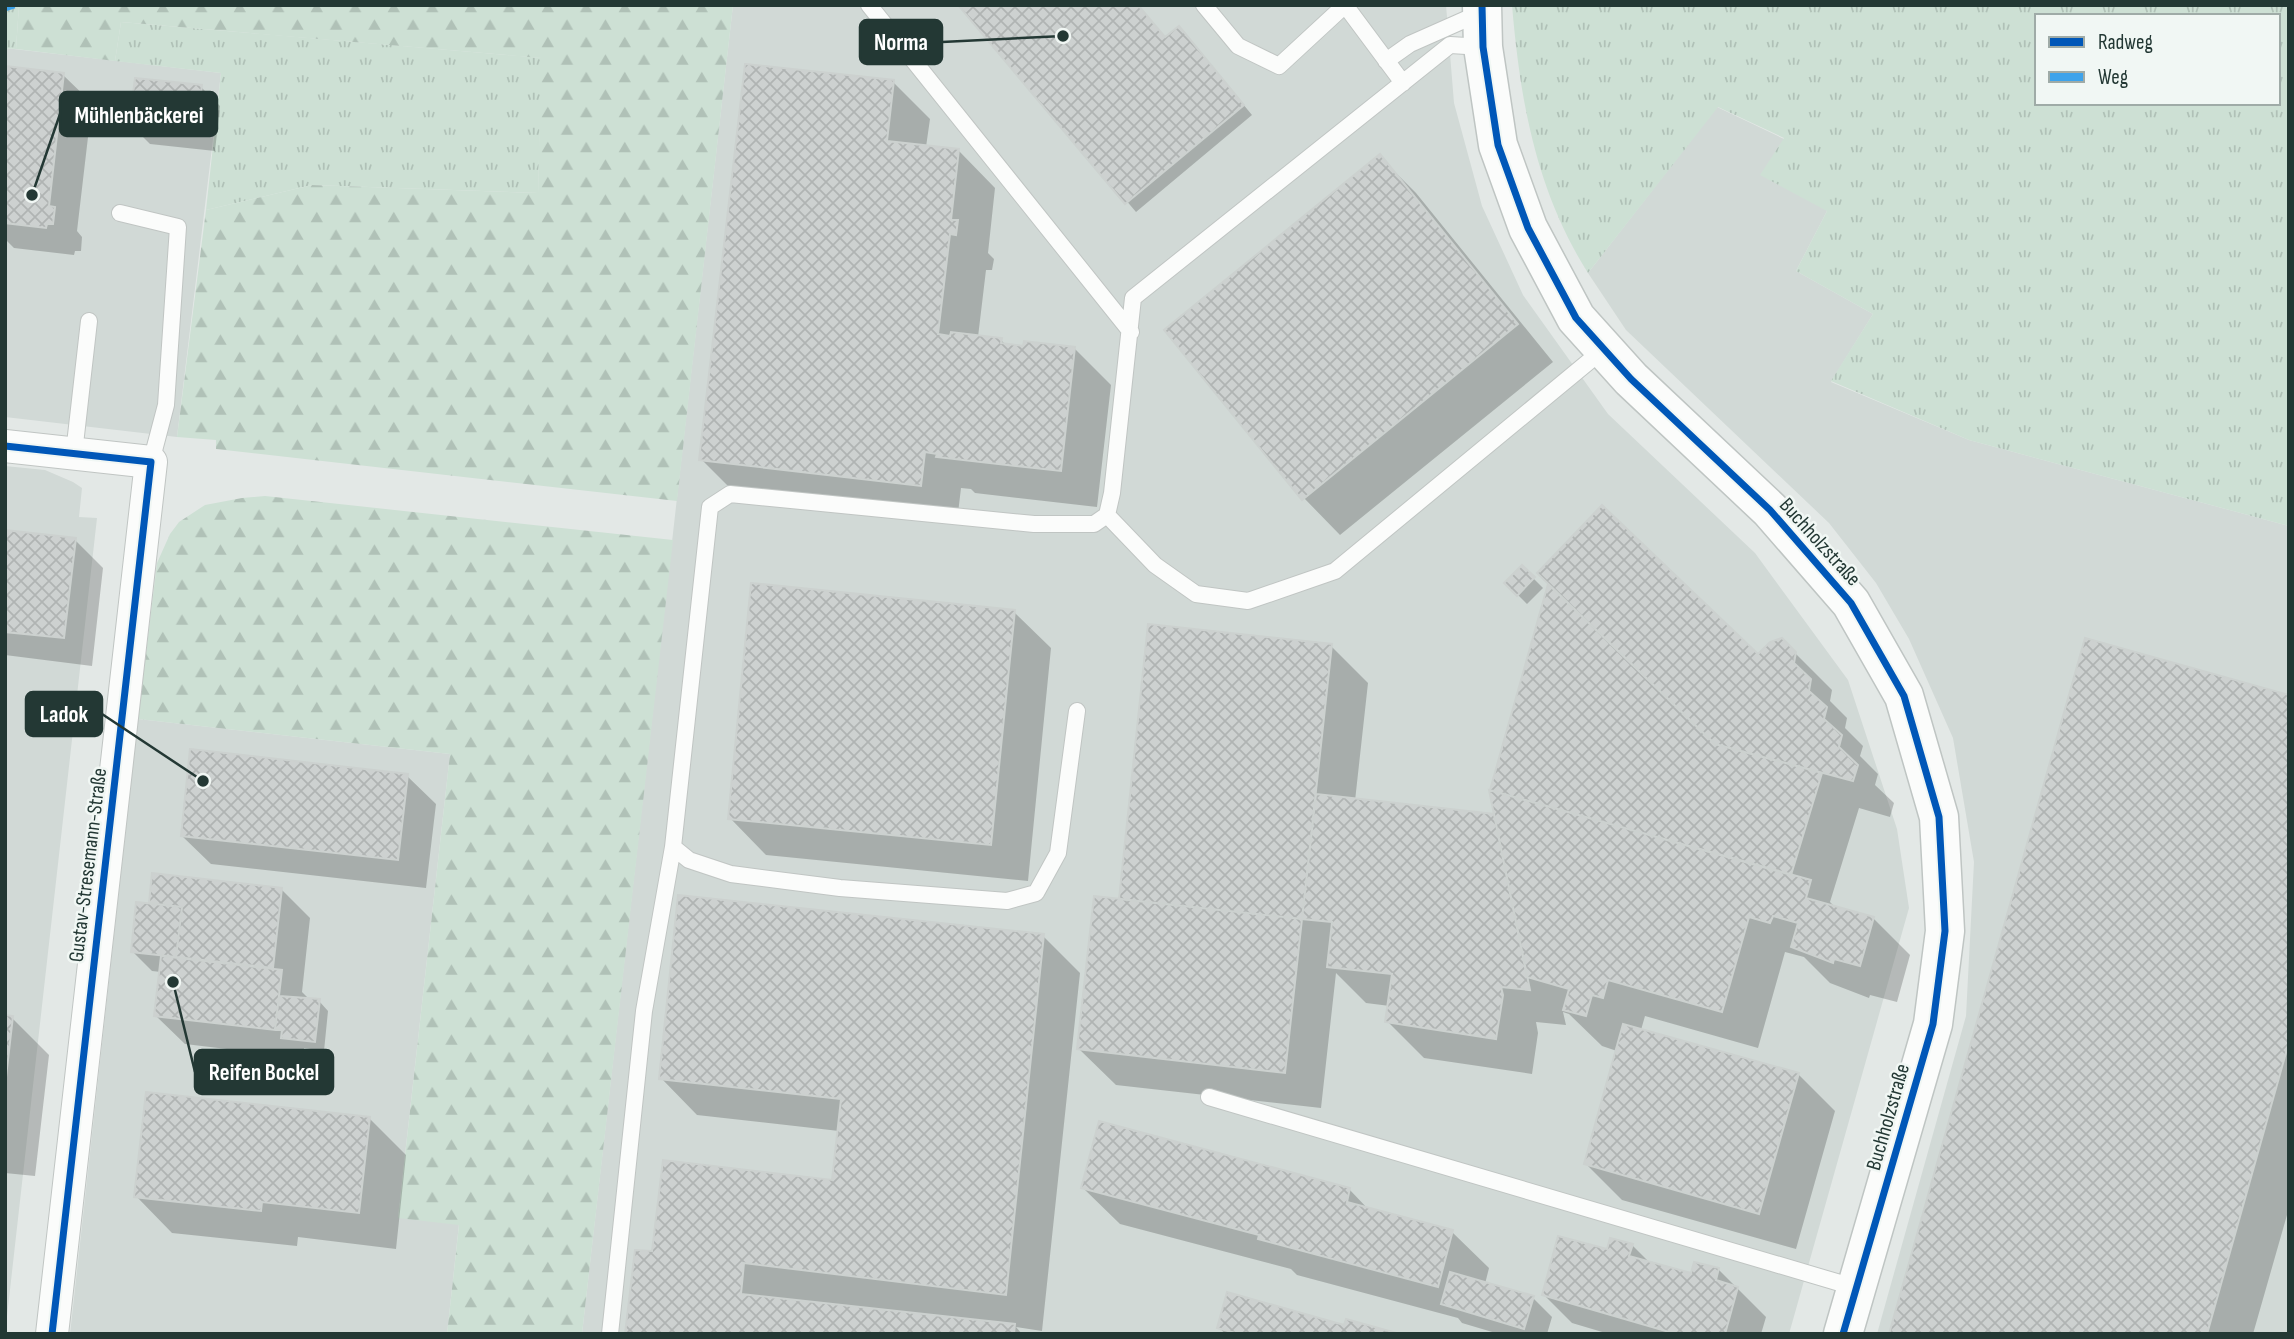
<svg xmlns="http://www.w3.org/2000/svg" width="2294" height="1339" viewBox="0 0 2294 1339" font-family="'Sofia Sans Condensed',sans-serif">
  <defs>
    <pattern id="grass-tufts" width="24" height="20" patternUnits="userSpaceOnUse" patternTransform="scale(1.75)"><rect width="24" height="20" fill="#cde0d4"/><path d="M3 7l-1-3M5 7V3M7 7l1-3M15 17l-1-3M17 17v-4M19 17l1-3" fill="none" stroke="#b0c1b7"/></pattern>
    <pattern id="forest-firs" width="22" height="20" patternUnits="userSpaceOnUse" patternTransform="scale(1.75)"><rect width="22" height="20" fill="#cde0d4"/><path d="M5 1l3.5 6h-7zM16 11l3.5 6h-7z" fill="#b0c1b7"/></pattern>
    <pattern id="building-cross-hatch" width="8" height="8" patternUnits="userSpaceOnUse" patternTransform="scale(1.75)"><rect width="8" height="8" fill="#cdd1d0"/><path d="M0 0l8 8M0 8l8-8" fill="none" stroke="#b0b4b3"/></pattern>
  </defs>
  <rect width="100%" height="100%" fill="#e3e8e6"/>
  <path fill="#d1d9d6" d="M733 5H1446L1454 103 1482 206 1523 295 1608 414 1755 553 1848 680 1897 829 1909 908 1789 1334H582Z
    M5 48 221 73 177 437 5 417Z
    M1717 107 1784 139 1827 211 1796 271 1873 314 1831 382 1969 440 2289 526V1334H1877L1966 1016 1974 862 1953 738 1909 639 1876 583 1829 523 1626 330 1588 273Z
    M5 466 45 470 73 482 82 488 79 517 97 518 5 1334Z
    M138 719 450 754 398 1217 459 1224 447 1334H70Z"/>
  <path fill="url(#grass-tufts)" fill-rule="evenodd" d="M5 5H19L16 49 5 48Z
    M1512 5H2289V526L1969 440 1831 381 1873 314 1796 271 1827 211 1760 175 1784 138 1718 107 1588 273C1536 191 1520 100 1512 5ZM2037 16H2278V103H2037Z
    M121 22 542 58 538 193 312 185 206 210 221 73 115 61Z"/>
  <path fill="url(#forest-firs)" d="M19 5H733L677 501 216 449V440L177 437 206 210 312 185 538 193 541 58 121 22 115 61 16 49Z
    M265 496 673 540 582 1334H447L459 1225 398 1218 450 754 138 719 157 563 170 534 179 522 205 505 242 498Z"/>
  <path fill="#0003" d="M960 5 1166 39 1188 38 1252 115 1136 212Z
    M5 68 63 75 92 103 77 231 82 237 81 251H75L74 255 14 248 5 239Z
    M893 82 930 119 926 147 959 151 995 188 988 253 994 259 992 270H986L978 337 1001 340 1007 346 1074 348 1111 385 1097 507 975 493 971 489 961 488 957 522 738 496 701 459Z
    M201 87 220 106 215 151 150 144 131 125Z
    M1380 157 1416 193 1553 362 1340 535 1304 498Z
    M5 532 75 540 103 568 92 666 5 655Z
    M1522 567 1543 588 1527 604 1506 583Z
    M1550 583 1758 656 1782 640 1832 690 1830 701 1847 718 1845 728 1863 746 1860 756 1878 774 1875 785 1894 803 1890 817 1859 808 1830 902 1836 908 1873 918 1910 955 1897 1002 1870 995 1869 998 1830 983 1804 957 1785 952 1758 1048 1645 1016 1641 1030 1798 1074 1835 1111 1796 1249 1622 1200 1585 1163 1617 1051 1602 1046 1569 1014 1563 1012 1566 1025 1536 1022 1538 1033 1532 1074 1424 1058 1387 1021 1390 1006 1366 1003 1336 973 1321 1108 1116 1085 1079 1049 1121 901 1331 646 1368 683 1355 801 1496 816 1491 790Z
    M1014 612 1051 648 1028 881 766 855 730 818Z
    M2289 697V1208L2253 1334H1891Z
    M407 776 436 804 426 888 211 864 182 836Z
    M281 889 310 918 302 992 310 1000 319 1001 328 1011 324 1051 304 1048 303 1058 185 1044 156 1016 161 972 152 971 133 952 154 906 150 902Z
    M1043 936 1080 973 1042 1331 1016 1327 1022 1334H627L654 1253 834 1182 839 1131 697 1115 661 1078Z
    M5 1017 12 1018 49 1055 35 1176 5 1173Z
    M369 1118 406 1155 396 1249 298 1237 297 1246 172 1233 136 1196Z
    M1083 1188 1349 1189 1369 1210 1452 1232 1489 1268 1485 1284 1533 1298 1552 1317 1547 1334H1499L1462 1323 1458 1318 1297 1275 1291 1269 1120 1224Z
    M1632 1245 1650 1263 1692 1276 1695 1264 1719 1270 1766 1317 1761 1334H1609L1572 1323 1544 1295 1608 1252Z
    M1219 1327H1346L1394 1334H1225Z"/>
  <path fill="url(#building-cross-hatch)" stroke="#ccd1cf" stroke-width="2" d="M958 5H1138L1165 37 1179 26 1244 105 1125 204Z
    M745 64 894 80 887 141 959 149 951 220H958L956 235 950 234 938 334 950 336 951 332 1002 338 1001 343 1023 346 1024 341 1075 347 1061 471 936 457 937 454 925 452 921 486 699 460Z
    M5 66 64 73 49 206 55 207 53 224H47L46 228 5 223Z
    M135 78 202 85 196 133 129 125Z
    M1380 154 1518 324 1302 500 1164 330Z
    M1602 505 1758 654 1770 642 1782 638 1796 652 1794 663 1811 679 1809 691 1827 707 1824 719 1842 735 1839 747 1858 765 1853 781 1715 744 1537 573Z
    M5 530 76 538 64 638 5 632Z
    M1522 565 1535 577 1517 596 1504 583Z
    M751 583 1015 610 991 845 728 819Z
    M1548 584 1715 744 1822 773 1791 875 1490 790Z
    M1148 624 1332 644 1302 919 1119 899Z
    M2085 638 2289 695V1042L2207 1334H1889Z
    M190 749 408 774 398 860 181 836Z
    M1489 790 1811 880 1806 898 1874 917 1860 966 1834 959 1833 963 1791 947 1798 923 1773 916 1770 923 1749 917 1722 1012 1608 980 1603 998 1592 995 1586 1016 1563 1010 1569 989 1527 977Z
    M1316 794 1494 814 1530 990 1501 987 1503 995 1496 1039 1385 1022 1392 974 1327 967 1332 922 1302 919Z
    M152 873 282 888 273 968 176 957 182 907 149 903Z
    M678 895 1044 934 1006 1295 744 1263 741 1294 1015 1324 1014 1334H625L635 1250 652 1251 663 1160 832 1180 841 1099 659 1079Z
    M1094 896 1302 919 1285 1073 1077 1049Z
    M136 902 182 907 176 957 131 952Z
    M161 956 282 970 275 1030 154 1016Z
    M279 996 320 999 315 1042 281 1038 282 1030 275 1029Z
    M5 1015 13 1016 5 1086Z
    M1623 1024 1799 1073 1759 1214 1584 1164Z
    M146 1092 370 1117 359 1213 262 1202 261 1211 134 1197Z
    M1099 1121 1350 1188 1347 1202 1453 1230 1438 1287 1258 1239 1259 1235 1081 1188Z
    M1558 1236 1607 1249 1610 1238 1633 1244 1629 1256 1691 1273 1694 1262 1719 1268 1716 1280 1738 1287 1725 1334H1676L1542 1295Z
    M1450 1272 1534 1296 1524 1329 1441 1304Z
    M1227 1292 1344 1325 1346 1319 1400 1334H1239L1217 1328Z"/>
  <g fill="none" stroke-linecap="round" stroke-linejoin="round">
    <defs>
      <path id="lane" d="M869 5 1131 332
        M1204 5 1238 46 1279 66 1345 5
        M1345 5 1403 83
        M1386 61 1410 44 1480 13
        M120 213 178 227 166 405 151 462
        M74 453 89 321
        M1107 515 1155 565 1196 594 1248 601 1335 571 1604 349
        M1077 711 1058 853 1036 893 1007 901 840 888 731 874 689 860 673 847 710 507 730 494 1034 524H1094L1107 515 1112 493 1133 298 1450 45 1483 47
        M1209 1097 1857 1288
        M610 1334 644 1011 673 847"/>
      <path id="street" d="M5 446 151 462 52 1334"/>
      <path id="secondary" d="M1482 5 1483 47 1498 145 1528 228 1576 318 1631 379 1770 510 1851 603 1904 696 1939 817 1945 931 1933 1024 1843 1334"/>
    </defs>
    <use href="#lane" stroke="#c0c5c3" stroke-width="18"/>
    <use href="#street" stroke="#c0c5c3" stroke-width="34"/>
    <use href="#secondary" stroke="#bfc5c3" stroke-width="41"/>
    <use href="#lane" stroke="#fbfcfb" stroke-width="16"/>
    <use href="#street" stroke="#fbfcfb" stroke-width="32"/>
    <use href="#secondary" stroke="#fbfcfb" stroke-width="38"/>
    <path stroke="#3ea3eb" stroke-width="5" stroke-dasharray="10 5" stroke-linecap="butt" d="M5 9 17 5"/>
    <defs>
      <path id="cycleway" d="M1482 5 1483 47 1498 145 1528 228 1576 318 1631 379 1770 510 1851 603 1904 696 1939 817 1945 931 1933 1024 1843 1334
        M5 446 151 462 52 1334"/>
    </defs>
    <use href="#cycleway" stroke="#f1f7f4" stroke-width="11"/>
    <use href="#cycleway" stroke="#0057b8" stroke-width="7"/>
  </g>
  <g text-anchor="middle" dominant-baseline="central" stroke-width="5" stroke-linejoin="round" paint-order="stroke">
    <g font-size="21" fill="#233834" stroke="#f1f7f4">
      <text transform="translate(1820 542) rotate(48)">Buchholzstraße</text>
      <text transform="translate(88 865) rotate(-83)">Gustav-Stresemann-Straße</text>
      <text transform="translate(1888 1117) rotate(-74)">Buchholzstraße</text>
    </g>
  </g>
  <path fill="none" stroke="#233834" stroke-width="2.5" d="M1063 36L942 42M32 195L60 114M203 781L102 714M173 982L195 1072"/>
  <g fill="#233834" stroke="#f1f7f4" stroke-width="2.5">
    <circle cx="1063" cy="36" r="7"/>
    <circle cx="32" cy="195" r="7"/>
    <circle cx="203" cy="781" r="7"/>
    <circle cx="173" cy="982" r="7"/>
  </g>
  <g fill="#233834" stroke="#233834" stroke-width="2.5">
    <rect x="860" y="20" width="82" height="44" rx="7"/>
    <rect x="60" y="92" width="157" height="44" rx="7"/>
    <rect x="26" y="692" width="76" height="44" rx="7"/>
    <rect x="195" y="1050" width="138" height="44" rx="7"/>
  </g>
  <g font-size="23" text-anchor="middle" font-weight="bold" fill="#fff">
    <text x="901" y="50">Norma</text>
    <text x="139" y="123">Mühlenbäckerei</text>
    <text x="64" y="722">Ladok</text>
    <text x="264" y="1080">Reifen Bockel</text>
  </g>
  <rect width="2294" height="1339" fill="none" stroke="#233834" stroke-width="14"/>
  <rect x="2035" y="14" width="245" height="91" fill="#f1f7f4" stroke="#9faba7" stroke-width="2"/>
  <rect x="2049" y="37" width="35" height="10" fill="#0057b8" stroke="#9faba7" stroke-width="2"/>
  <text x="2098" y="49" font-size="21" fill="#233834">Radweg</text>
  <rect x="2049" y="72" width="35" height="10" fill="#3ea3eb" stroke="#9faba7" stroke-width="2"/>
  <text x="2098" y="84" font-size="21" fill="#233834">Weg</text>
</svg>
